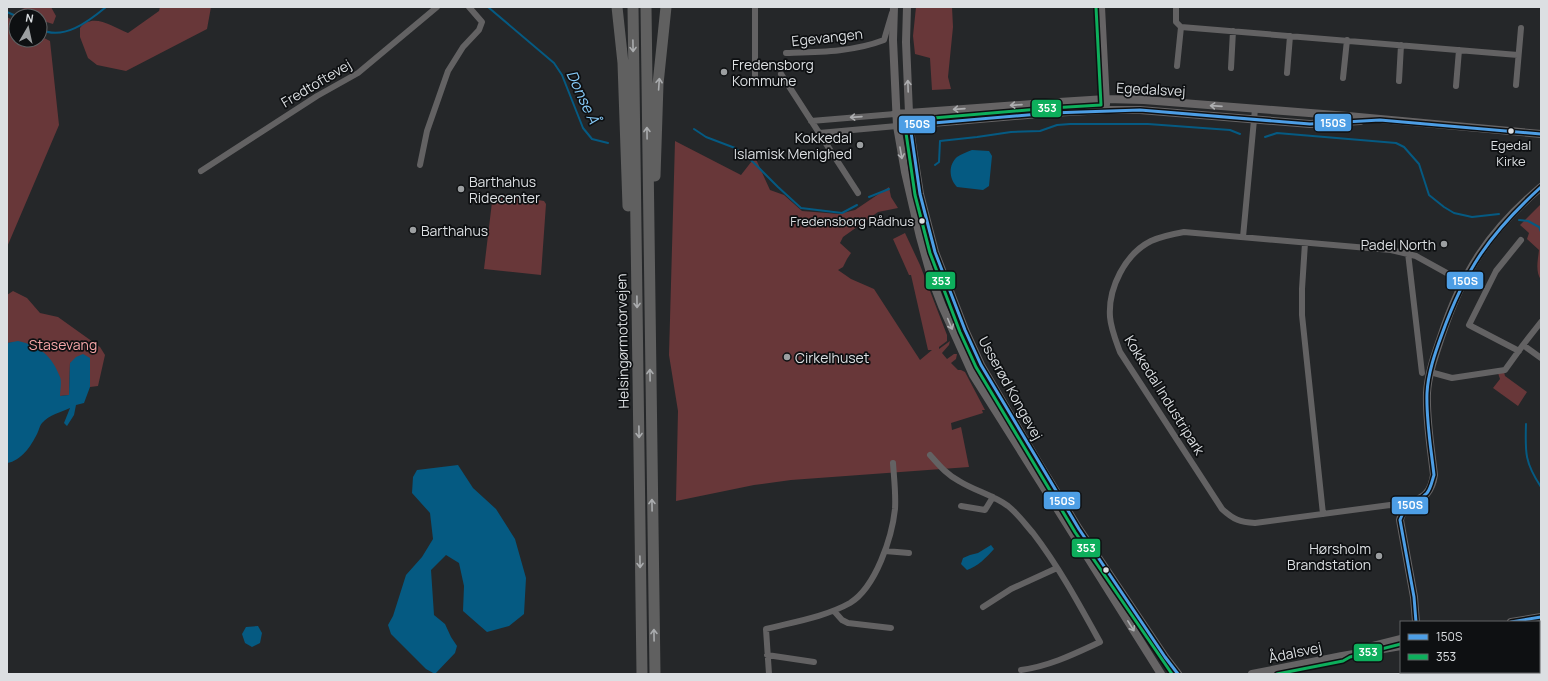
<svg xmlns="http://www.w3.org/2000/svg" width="1548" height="681" viewBox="0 0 1548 681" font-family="Manrope,sans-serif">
  <rect width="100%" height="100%" fill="#252729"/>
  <path fill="#683739" d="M28 7H51L56 16 53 24 40 20V16H30L22 9Z
    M160 7H211L207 29 126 71 97 65 88 58 80 37V28C93 12 112 27 128 33L159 11Z
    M916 7H952L953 27 948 77 951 89 932 90 930 58 915 54 913 36Z
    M7 17 16 22V40H40V36L50 41 59 125 7 247Z
    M675 141 741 175 755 157 770 190 784 195 802 211 839 214 855 210 889 187 891 197 898 208 878 212 843 237 840 243 851 253 847 259 843 267 838 270 851 279 874 289 920 360 932 350H928L911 275H909L893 239 905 233 920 265 947 335V341L939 347V349L950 341 949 345 942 353 947 359 954 354H957L956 359 951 363 958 370H961L965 372 985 410H982L983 413 951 423 952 430 961 427 969 467 791 480 754 485 676 501 678 411 669 355Z
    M504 194 544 201 546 204 541 275 484 269 492 202 495 197Z
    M1541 204V280C1535 271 1538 260 1539 250L1527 239 1529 233 1520 225Z
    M13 291 27 298 40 313 58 317 100 347 105 355 98 386 90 387V358L70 363 69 395 60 396V378L18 342 7 343V295Z
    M1504 372 1505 376 1527 392 1518 406 1493 388 1500 379 1498 373Z"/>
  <path fill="#055a82" d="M972 150 989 151 992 156 989 186 983 190 957 187C949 179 948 165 957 157 961 154 967 152 972 150Z
    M18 341C40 346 52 356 60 377 62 382 60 390 60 396L69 395 70 363 76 357 83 354 90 358V387L84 403 76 405 74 415 67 426 64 423 70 408C61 412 49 415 42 423 40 425 39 430 37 434 31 446 21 461 7 463V343Z
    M458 465 473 488 496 509 515 539 526 578 524 614 509 626 487 632 463 611 464 586 459 563 446 555 431 570 434 615 445 624 451 637 457 646 455 653 435 674 426 669 391 634 388 625 393 616 406 575 422 557 433 539 430 513 412 493 413 477 417 470Z
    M991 545 994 549C987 557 977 567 967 570L961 564 963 558 970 555 978 553Z
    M258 626 262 633 260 643 252 647 245 643 242 634 246 627Z"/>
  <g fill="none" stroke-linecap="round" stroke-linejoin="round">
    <path stroke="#055a82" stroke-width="2" d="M488 7 554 63 562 75 583 128 592 139 608 143
      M7 12 16 16
      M40 29C63 41 88 22 106 7
      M694 129 706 137 735 148 753 162 778 187 801 208 842 213 857 205
      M1265 137 1277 133 1396 143 1404 147 1419 164 1429 195 1444 207 1454 213 1472 217 1499 214
      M935 165 939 162 940 141 977 137 1011 132 1040 131 1057 125 1070 124H1148L1230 130 1240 134
      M869 197 889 189
      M1519 220 1528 221 1539 227 1541 232
      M1526 424C1525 453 1525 463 1541 487"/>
    <path stroke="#636263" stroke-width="6" d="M1176 7V22L1181 27 1518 55
      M786 53C819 52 853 52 884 40L892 13
      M1177 66 1181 27
      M1231 68 1233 31
      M1287 73 1290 36
      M781 74 858 193
      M1343 78 1347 40
      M1399 81 1401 45
      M755 83V7
      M1516 85 1521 28
      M1456 86 1459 50
      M811 121 895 114
      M819 133 897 126
      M420 165 427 131 448 71 463 47 479 30 482 22 469 7
      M201 171 317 96 358 73 437 7
      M1243 237 1255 109
      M1305 243 1302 289V315L1323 514
      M1408 253 1422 373
      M1523 345 1541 322
      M1519 351 1469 325 1496 271 1521 240
      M1430 372 1452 378 1505 370 1523 345 1541 358
      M930 455C939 465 947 475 959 481 975 491 993 495 1008 506 1018 514 1025 524 1033 533 1059 567 1079 604 1100 642 1074 654 1050 666 1021 670
      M961 506 985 510 993 497
      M1404 509 1390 505 1255 523C1240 522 1234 520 1222 509L1120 352C1116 341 1111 329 1110 317 1108 288 1125 254 1151 241 1162 236 1173 234 1184 232L1391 250 1416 256 1463 282
      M885 551 909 553
      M983 607 1011 589 1057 568
      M834 611 842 620 848 623 891 628
      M1539 651H1541
      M767 655 814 662
      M769 674 766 629C793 622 825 617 850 603 876 587 892 537 895 509 896 494 894 478 893 463
      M1432 674 1439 672"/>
    <path stroke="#666465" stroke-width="8" d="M894 7 893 40 897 126 905 172 920 237 932 280 942 306 973 375 1161 674
      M907 7 906 42 909 113 911 136 920 194 935 252 965 330 981 365 1037 460 1079 529 1165 657 1178 674
      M1101 7 1106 104
      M895 114 1059 102 1106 99 1144 100 1348 116 1541 134
      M897 126 1051 113 1106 110H1140L1310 124 1360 121
      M1416 622 1414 597 1400 520C1406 494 1429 508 1434 475 1431 448 1426 420 1427 393 1428 374 1435 355 1441 337 1462 273 1489 231 1541 187
      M1511 622 1541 617
      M1369 647 1401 639
      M1252 674 1342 656 1401 646"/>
    <path stroke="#606060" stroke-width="11" d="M617 7 623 63 628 206
      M633 7 642 674
      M646 7 655 674
      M655 176 658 84 666 7"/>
    <defs>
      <path id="bus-1" d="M1416 622 1414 597 1400 520C1407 501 1416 505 1427 493 1431 488 1432 481 1434 475 1431 448 1426 420 1427 393 1428 373 1435 353 1442 334 1465 270 1490 233 1541 187
        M1511 622 1541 617
        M1178 674 1165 657 1079 529 981 365 965 330 935 252 920 194 910 125 1051 113 1140 110 1310 124 1380 120 1541 134"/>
      <path id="bus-2" d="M1096 7 1101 105 1051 108 910 120 906 122 905 126 915 195 930 253 960 332 976 367 1075 532 1172 674
        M1277 674 1343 661 1350 657 1401 644"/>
    </defs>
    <use href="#bus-1" stroke="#0e1012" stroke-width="6"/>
    <use href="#bus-2" stroke="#0e1012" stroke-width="6"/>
    <use href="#bus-1" stroke="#4d9ee5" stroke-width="3"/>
    <use href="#bus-2" stroke="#0daf5c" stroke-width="3"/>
  </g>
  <defs><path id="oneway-shaft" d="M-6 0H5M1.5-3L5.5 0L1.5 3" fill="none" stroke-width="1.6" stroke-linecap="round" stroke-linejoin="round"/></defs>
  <g stroke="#aaacae">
    <use href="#oneway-shaft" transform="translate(633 46) rotate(89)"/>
    <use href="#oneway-shaft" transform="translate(659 84) rotate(-86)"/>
    <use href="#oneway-shaft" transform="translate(647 133) rotate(-91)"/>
    <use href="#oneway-shaft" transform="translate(637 302) rotate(89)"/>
    <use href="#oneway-shaft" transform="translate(650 375) rotate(-91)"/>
    <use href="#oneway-shaft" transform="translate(639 432) rotate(89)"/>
    <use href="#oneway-shaft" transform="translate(652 505) rotate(-91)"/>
    <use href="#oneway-shaft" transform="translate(640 562) rotate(89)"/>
    <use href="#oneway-shaft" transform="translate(654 635) rotate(-91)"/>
  </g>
  <g stroke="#adaeb0">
    <use href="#oneway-shaft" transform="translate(908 86) rotate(-92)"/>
    <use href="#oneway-shaft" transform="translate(1016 105) rotate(176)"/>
    <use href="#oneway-shaft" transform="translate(1216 106) rotate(-176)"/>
    <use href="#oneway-shaft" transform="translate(959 109) rotate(176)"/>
    <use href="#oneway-shaft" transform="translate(901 153) rotate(80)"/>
    <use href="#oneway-shaft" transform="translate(950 324) rotate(67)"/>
    <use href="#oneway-shaft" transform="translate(1131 626) rotate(58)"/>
  </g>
  <use stroke="#acadaf" href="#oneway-shaft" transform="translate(856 117) rotate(176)"/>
  <g fill="#9c9fa1" stroke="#0e1012" stroke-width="1.5">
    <circle cx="724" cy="72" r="4"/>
    <circle cx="860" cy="145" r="4"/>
    <circle cx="461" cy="189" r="4"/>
    <circle cx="413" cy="230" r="4"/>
    <circle cx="1444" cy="244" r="4"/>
    <circle cx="787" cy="357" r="4"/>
    <circle cx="1379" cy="556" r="4"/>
  </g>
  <g fill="#dcdfe2" stroke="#0e1012" stroke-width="1.5">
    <circle cx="1511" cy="131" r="3.5"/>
    <circle cx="922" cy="221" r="3.5"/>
    <circle cx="1106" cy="570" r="3.5"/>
  </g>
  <g text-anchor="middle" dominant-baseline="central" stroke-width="3.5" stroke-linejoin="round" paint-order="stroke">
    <g font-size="13" fill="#dcdfe2" stroke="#0e1012">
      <text x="1511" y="145">Egedal<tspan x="1511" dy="16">Kirke</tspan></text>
      <text x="914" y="221" text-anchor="end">Fredensborg Rådhus</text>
    </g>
    <g font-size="14" fill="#dcdfe2" stroke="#0e1012">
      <text transform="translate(827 37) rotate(-6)">Egevangen</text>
      <text transform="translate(316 83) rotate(-31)">Fredtoftevej</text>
      <text transform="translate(1151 89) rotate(3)">Egedalsvej</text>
      <text transform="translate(622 341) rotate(-91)">Helsingørmotorvejen</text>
      <text transform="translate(1011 388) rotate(61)">Usserød Kongevej</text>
      <text transform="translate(1165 395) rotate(58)">Kokkedal Industripark</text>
      <text transform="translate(1295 652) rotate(-12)">Ådalsvej</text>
    </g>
    <g font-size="14" fill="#dcdfe2" stroke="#0e1012" text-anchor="start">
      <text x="732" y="64">Fredensborg<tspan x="732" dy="16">Kommune</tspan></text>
      <text x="852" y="137" text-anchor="end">Kokkedal<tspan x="852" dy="16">Islamisk Menighed</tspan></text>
      <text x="469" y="181">Barthahus<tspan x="469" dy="16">Ridecenter</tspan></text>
      <text x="421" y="230">Barthahus</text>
      <text x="1436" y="244" text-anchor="end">Padel North</text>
      <text x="795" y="357">Cirkelhuset</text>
      <text x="1371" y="548" text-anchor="end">Hørsholm<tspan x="1371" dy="16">Brandstation</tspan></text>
    </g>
    <g font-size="14" fill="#f7a6a8" stroke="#0e1012">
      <text x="63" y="344">Stasevang</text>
    </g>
    <g font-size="15" font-style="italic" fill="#87cbf9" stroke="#0e1012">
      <text transform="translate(583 97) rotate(65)">Donse Å</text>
    </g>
  </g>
  <g stroke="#0e1012" stroke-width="1.5">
    <rect x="1031" y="99" width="31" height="19" rx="4" fill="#0daf5c"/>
    <rect x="1314" y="113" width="38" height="19" rx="4" fill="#4d9ee5"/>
    <rect x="898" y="115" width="38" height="19" rx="4" fill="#4d9ee5"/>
    <rect x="1446" y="271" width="38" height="19" rx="4" fill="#4d9ee5"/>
    <rect x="925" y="271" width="31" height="19" rx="4" fill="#0daf5c"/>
    <rect x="1043" y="491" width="38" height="19" rx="4" fill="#4d9ee5"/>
    <rect x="1391" y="496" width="38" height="19" rx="4" fill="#4d9ee5"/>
    <rect x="1071" y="538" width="30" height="20" rx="4" fill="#0daf5c"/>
    <rect x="1353" y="643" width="30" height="19" rx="4" fill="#0daf5c"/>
  </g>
  <g font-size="11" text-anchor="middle" font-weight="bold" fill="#fff">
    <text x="1047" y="112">353</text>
    <text x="1333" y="127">150S</text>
    <text x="917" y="128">150S</text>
    <text x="1465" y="285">150S</text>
    <text x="941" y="285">353</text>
    <text x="1062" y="505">150S</text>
    <text x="1410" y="509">150S</text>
    <text x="1086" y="552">353</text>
    <text x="1368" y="656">353</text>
  </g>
  <rect width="1548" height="681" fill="none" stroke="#dcdfe2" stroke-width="16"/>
  <rect x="1400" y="621" width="140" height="52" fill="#0e1012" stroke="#606365"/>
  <rect x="1408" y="634" width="20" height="6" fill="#4d9ee5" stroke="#606365"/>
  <text x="1436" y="641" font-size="12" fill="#dcdfe2">150S</text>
  <rect x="1408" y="654" width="20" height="6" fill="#0daf5c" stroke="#606365"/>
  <text x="1436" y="661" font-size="12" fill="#dcdfe2">353</text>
  <g transform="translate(28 28) rotate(9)"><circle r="19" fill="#0e1012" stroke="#606365"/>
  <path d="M0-3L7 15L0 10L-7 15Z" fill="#9c9fa1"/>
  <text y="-6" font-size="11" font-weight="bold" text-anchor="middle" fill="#dcdfe2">N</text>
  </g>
</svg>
